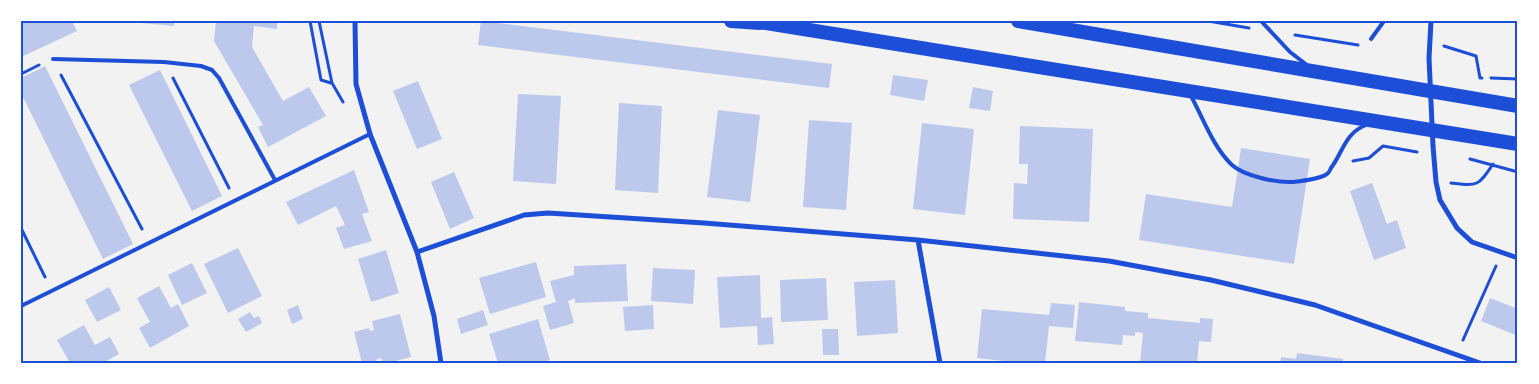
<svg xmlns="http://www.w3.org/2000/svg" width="1539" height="384" viewBox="0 0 1539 384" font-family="'Archivo Narrow',sans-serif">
  <rect width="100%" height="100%" fill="#f2f2f2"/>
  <path fill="#bdc9ec" d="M21 21H72L77 31 21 57Z
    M141 21H174V26L141 23Z
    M216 21H277V29L254 26 252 47 283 101 309 87 326 116 268 147 258 127 263 125 214 41Z
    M481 21 832 64 829 88 478 45Z
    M45 66 133 244 103 259 21 93V78Z
    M160 70 222 196 192 211 129 85Z
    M893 75 928 80 924 101 890 95Z
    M418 81 442 139 417 149 393 91Z
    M973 87 993 91 990 111 969 108Z
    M518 94 561 96 556 184 513 181Z
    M619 103 662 106 658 193 615 190Z
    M718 110 760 115 750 202 707 197Z
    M809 120 852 123 846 210 803 207Z
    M922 123 974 129 965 215 913 209Z
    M1020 126 1093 129 1089 222 1013 219 1014 183 1027 184 1028 164H1019Z
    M1241 148 1310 159 1294 264 1139 240 1146 194 1232 207Z
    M354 170 369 212 362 214 372 241 344 249 336 228 345 225 336 206 298 225 286 202Z
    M454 172 474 218 450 229 431 182Z
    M1372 183 1387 224 1397 220 1406 248 1374 260 1350 191Z
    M238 248 262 296 228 313 204 264Z
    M386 250 399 293 371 302 358 259Z
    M536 262 546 297 490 314 479 278Z
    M192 263 207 293 182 305 168 275Z
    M626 264 628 301 575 303V298L568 301 574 323 550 330 543 306 556 302 550 281 574 275V266Z
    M653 268 695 270 693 304 651 301Z
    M760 275 761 318 772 317 774 344 758 345 757 326 720 328 717 277Z
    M826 278 828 320 781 322 780 280Z
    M895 280 898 333 857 336 854 282Z
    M159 286 171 308 178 304 189 326 150 348 139 328 150 322 137 298Z
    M109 287 121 310 97 322 85 300Z
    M1490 298 1518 309V336L1481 321Z
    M1079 302 1125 307V311L1148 313V318L1200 323V318L1213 319 1211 342 1199 341 1197 363H1140L1143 333 1135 332V336L1123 335 1122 345 1075 341Z
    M1051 303 1075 305 1073 328 1049 326 1045 363H1020L977 358 982 309 1049 315Z
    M298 305 303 319 292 324 287 310Z
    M653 305 654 329 625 331 623 307Z
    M483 310 488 325 461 334 457 319Z
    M250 312 254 318 259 316 262 323 246 332 238 319Z
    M400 314 411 357 388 363H383L381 358 376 360 377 363H362L354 332 369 328 370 331 374 330 372 321Z
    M538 319 550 360 542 363H498L489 334Z
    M84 325 95 345 110 337 119 354 103 363H70L57 340Z
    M822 329H838L839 355H823Z
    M1297 353 1343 359V363H1280L1281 357 1296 359Z"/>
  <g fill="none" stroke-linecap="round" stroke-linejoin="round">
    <path stroke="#1d4ed8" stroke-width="3" d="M310 21 321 80 331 83
      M319 21 332 83 343 102
      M1208 21 1249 28
      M1295 35 1358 45
      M1444 46 1476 56 1480 78H1482
      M21 74 39 65
      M61 75 142 229
      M173 78 229 188
      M1491 78 1518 79
      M1470 159 1518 172
      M1353 161 1369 158 1383 146 1417 152
      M1451 183C1477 186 1478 187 1493 164
      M21 228 45 277
      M1463 340 1496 266"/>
    <path stroke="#1d4ed8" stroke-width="4" d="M1261 21 1290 52 1307 65
      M1371 39 1384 21
      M53 59 164 62 201 66 212 70 219 78 275 180
      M1191 96C1203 118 1213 147 1232 165 1244 176 1277 183 1293 182 1302 181 1320 179 1327 174 1329 173 1330 170 1331 168 1343 152 1345 133 1366 125
      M21 306 370 134"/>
    <path stroke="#1d4ed8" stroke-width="5" d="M355 21 356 84 370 134 417 252 434 316 441 363
      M1431 21 1429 58 1433 146 1436 182 1440 200 1457 228 1472 242 1518 258
      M918 240 940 363
      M417 252 524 215 548 213 704 223 918 240 1109 261 1211 280 1315 305 1480 363"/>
    <path stroke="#1d4ed8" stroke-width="14" d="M731 21 760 23
      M753 21 1518 144
      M1018 21 1518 106"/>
  </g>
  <rect width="1539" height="384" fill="none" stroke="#ffffff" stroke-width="45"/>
  <rect x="22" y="22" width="1494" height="340" fill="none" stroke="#1d4ed8" stroke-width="2"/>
</svg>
